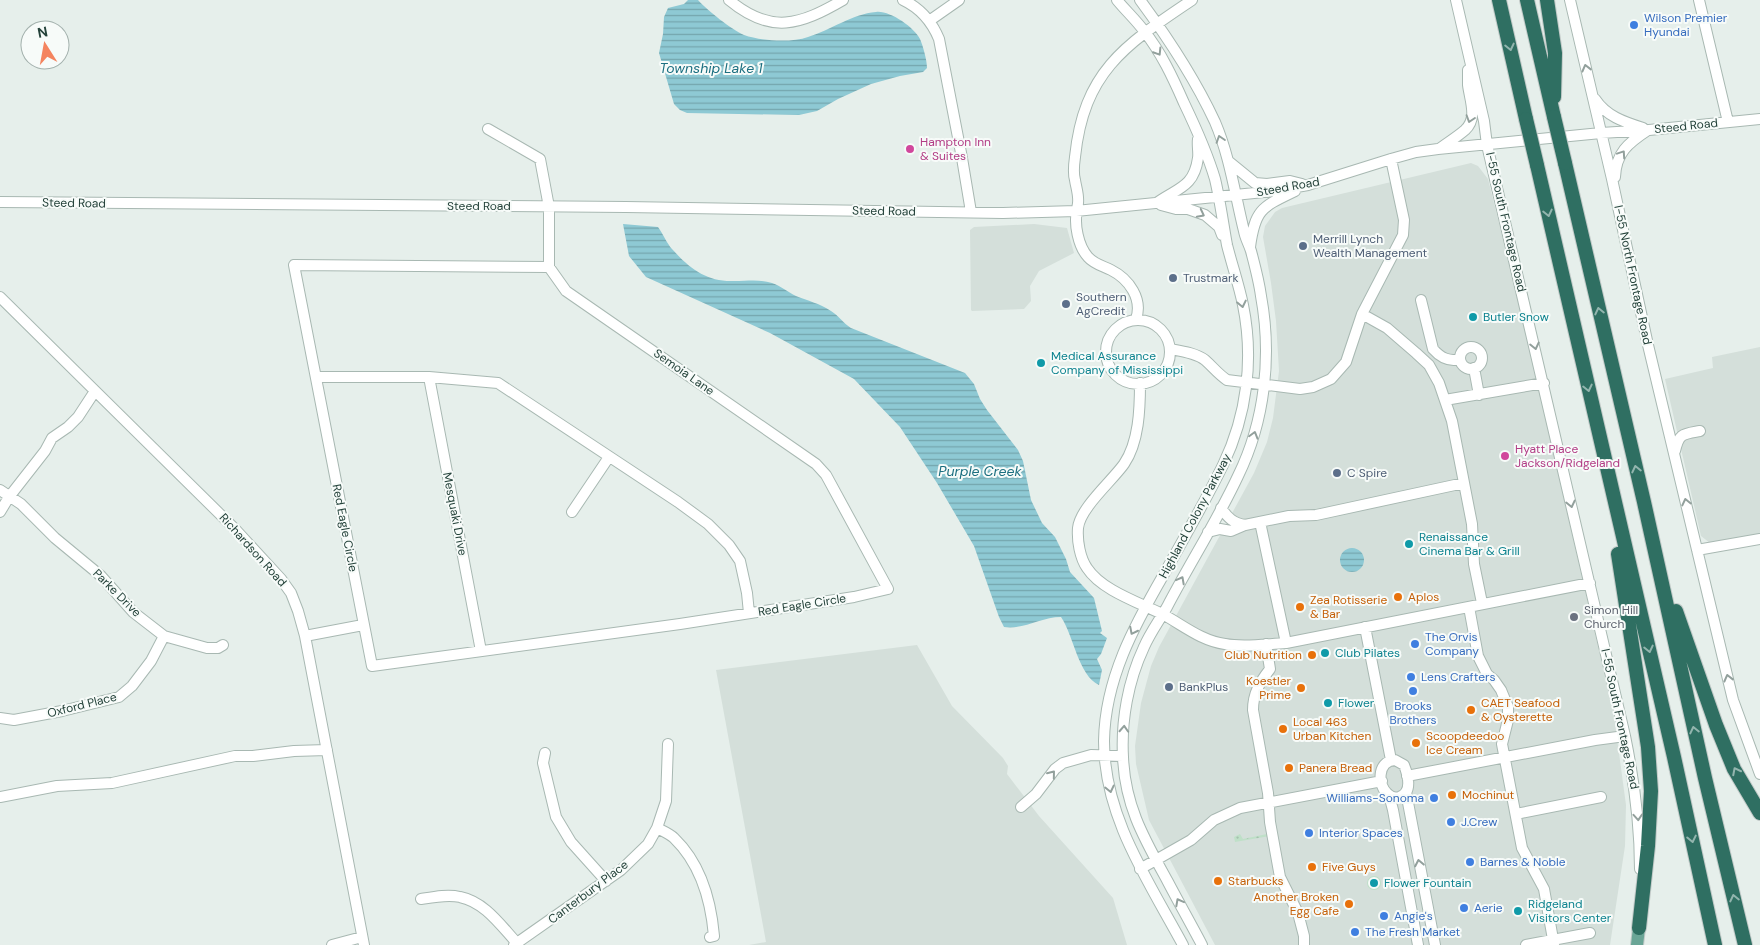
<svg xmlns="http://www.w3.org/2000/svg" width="1760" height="945" viewBox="0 0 1760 945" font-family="'DM Sans',sans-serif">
  <defs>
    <pattern id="grass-dots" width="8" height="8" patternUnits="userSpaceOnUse" patternTransform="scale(1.25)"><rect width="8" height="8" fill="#bfe0c8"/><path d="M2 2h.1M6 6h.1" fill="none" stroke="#a4c1ad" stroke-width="1.8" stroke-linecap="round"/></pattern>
    <pattern id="water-rules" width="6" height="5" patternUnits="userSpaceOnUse" patternTransform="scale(1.25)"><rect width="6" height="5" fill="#8ec9d4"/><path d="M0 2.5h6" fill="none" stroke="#74a5ad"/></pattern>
  </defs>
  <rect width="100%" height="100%" fill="#e6efeb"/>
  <path fill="#d4dfda" d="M1471 163 1478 166 1488 179 1516 291 1614 716 1626 805 1625 846 1610 945H1215L1149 820 1136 764 1135 746 1141 703 1151 666 1159 647 1254 473 1267 442 1273 418 1279 371 1276 321 1271 283 1263 237 1265 226 1275 212 1282 208Z
    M1034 224 1067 228 1074 253 1039 271 1030 286 1031 301 1024 309 972 311 971 310 970 230 974 227Z
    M1760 347V536L1710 543 1701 536 1665 379 1713 368 1712 357Z
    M917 645 952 706 1003 758 1008 766 1007 774 1039 816 1113 898 1127 945H749L766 942 716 670Z"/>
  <path fill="url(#grass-dots)" d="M1240 834 1243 839 1267 834 1270 836 1235 842 1234 837Z"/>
  <path fill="#bfe0c8" d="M1367 883a7 7 0 1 1 14 0a7 7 0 1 1-14 0Z"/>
  <path fill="url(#water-rules)" d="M688 0H698C708 11 731 29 744 35 761 41 791 43 808 37 831 30 852 14 876 12 889 10 914 27 920 39 923 46 927 60 927 68L923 72 900 76 871 84 838 99 817 111 799 115 687 113 680 110 674 104 659 53 663 34 664 17 668 8 684 4Z
    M623 224 658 227C663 234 668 245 672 249 690 269 707 282 734 281 748 281 759 279 772 283 781 286 788 292 796 296 808 301 819 303 831 311 839 316 843 323 851 328L965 373 974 384 980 399 987 410 1018 450 1023 461 1031 500 1042 523 1055 537 1066 559 1070 572 1094 598 1102 631 1100 633 1107 638 1101 654 1097 659 1102 670 1099 685C1078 675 1074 636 1061 617 1041 617 1024 630 1004 627L999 617 974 546 937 483 900 427 854 379 770 333 646 277 629 256Z
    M1340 560a12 12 0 1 1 24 0a12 12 0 1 1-24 0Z"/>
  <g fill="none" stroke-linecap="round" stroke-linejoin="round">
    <defs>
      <path id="minor" d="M729 0C771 35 800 25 843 0
        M903 0C920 8 932 22 939 39L962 158 971 212
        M1117 0C1126 11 1136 20 1144 31 1161 52 1173 78 1184 103 1196 128 1207 152 1215 179 1220 200 1223 223 1227 245 1232 265 1239 285 1243 305 1254 359 1247 415 1223 465 1205 502 1184 538 1164 574 1134 626 1105 679 1104 741 1104 817 1148 880 1183 945
        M1140 0C1168 38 1195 79 1215 122 1230 157 1235 195 1244 231 1245 238 1249 244 1251 251 1255 266 1259 281 1261 296 1272 356 1265 421 1238 476 1217 521 1190 563 1167 607 1159 621 1150 633 1144 647 1128 681 1121 721 1123 757 1125 807 1145 840 1168 882 1179 903 1191 924 1202 945
        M1456 0 1484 121 1487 145 1625 736C1634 780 1640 824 1640 869
        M1570 0 1612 179 1648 345 1733 700 1760 774
        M1699 0 1728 122
        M929 21 959 0
        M1595 99C1606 116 1624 122 1643 128
        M488 129 540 159 549 207V267L566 291 816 464 826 475 888 589 854 597 680 624 372 666 294 265 549 267
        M1439 149C1447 143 1457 137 1465 130 1478 118 1470 101 1468 85 1468 80 1468 75 1468 70
        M1228 161 1255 183 1267 184 1290 181 1302 184
        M1615 177C1616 153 1628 143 1648 130
        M0 202 626 207 1003 213 1076 211 1274 191 1308 185 1391 159 1416 152 1438 149 1601 133 1649 130 1760 119
        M1158 202C1178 188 1194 187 1198 158 1199 152 1197 146 1198 139
        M1161 205 1176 209H1188L1205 215 1219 227 1222 235
        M1250 247C1255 209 1262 207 1295 191
        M0 297 235 529 281 579 291 593 298 611 305 636 364 945
        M1421 300 1433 349C1441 358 1449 362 1460 359
        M1362 314 1387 328 1416 353 1429 365 1439 383 1452 421 1472 524 1474 564 1482 603
        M1136 319C1143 299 1129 279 1111 270 1103 266 1094 264 1088 257 1078 246 1074 224 1077 210 1077 207 1078 205 1078 203 1079 195 1076 187 1075 180 1073 173 1074 164 1075 157 1084 71 1125 45 1192 0
        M1106 352a32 32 0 1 1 64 0a32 32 0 1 1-64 0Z
        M1460 358a11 11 0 1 1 22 0a11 11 0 1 1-22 0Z
        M1170 349C1181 351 1196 353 1205 360 1213 367 1218 374 1227 380L1300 389 1313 387 1331 379 1346 362 1362 314 1403 235 1404 220 1391 159
        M1474 368 1479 395
        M316 377H429L498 383 678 502 708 524 729 545 740 561 747 593 749 613
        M429 377 481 651
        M1140 383C1140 409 1139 442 1124 464 1112 481 1080 508 1078 528 1077 541 1080 558 1087 568 1102 591 1141 603 1164 615 1184 626 1202 641 1225 644 1245 648 1265 644 1286 643L1590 583
        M1445 400 1544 383
        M1675 451C1679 433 1683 434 1700 431
        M0 490 21 504 55 538 101 576 133 612 164 636 207 648H218L223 645
        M1221 508C1228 518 1233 523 1245 525
        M0 512 9 497 45 451 52 438 68 427 78 417 95 391
        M572 512 609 457
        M1260 522 1286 643
        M1208 532 1220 529 1231 531 1245 525 1289 516 1316 515 1464 483
        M1697 550 1760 539
        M1469 607 1478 656 1487 674 1494 680 1501 690 1508 707V720L1502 744 1522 848 1544 889 1554 945
        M1365 627 1391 760
        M305 636 363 625
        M1266 644 1270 669C1260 682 1253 693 1253 710L1268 793 1270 822 1280 877 1298 913 1304 936V945
        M0 718 14 720 62 711 119 697 132 686 151 661 164 636
        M545 753 543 763 556 817 571 842 606 881
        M1395 760 1404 765C1408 775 1413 793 1399 797 1395 798 1391 797 1388 794 1378 787 1376 761 1395 760Z
        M1407 776 1595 740 1625 736
        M1406 792 1435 945
        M1389 795 1393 810 1418 945
        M0 797 57 786 112 783 235 756H253L294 751 327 750
        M1021 807 1036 794 1055 769 1063 763 1091 755 1123 756
        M1516 814 1601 797
        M657 828C663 831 670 834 674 838 700 863 711 901 714 936L710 937
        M1140 869 1191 840 1214 820 1240 808 1382 781
        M421 899C433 897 448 894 460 897 485 902 501 926 517 943
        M332 945 362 937
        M514 945 621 870 648 844 657 828 666 801 668 744
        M1526 945 1590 933"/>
      <path id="major" d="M1637 945 1639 928"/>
      <path id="highway" d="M1499 0 1526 119
        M1527 0 1554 117
        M1547 0 1555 53 1554 97
        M1565 163 1644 502 1705 778 1745 945
        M1537 165 1674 757 1715 945
        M1618 554 1648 747 1651 791 1648 846 1639 928
        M1676 611 1716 725 1734 769 1760 813"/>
    </defs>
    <use href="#minor" stroke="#a8b8b2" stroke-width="12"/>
    <use href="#major" stroke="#c2cac8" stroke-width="14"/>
    <use href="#highway" stroke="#c2cac8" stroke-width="16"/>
    <use href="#minor" stroke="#fff" stroke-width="10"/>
    <use href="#major" stroke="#6aa596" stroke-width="12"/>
    <use href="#highway" stroke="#2f6f62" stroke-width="14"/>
    <defs>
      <path id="highway-bridge" d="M1554 117 1565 163
        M1526 119 1537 165"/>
    </defs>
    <use href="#highway-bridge" stroke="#c2cac8" stroke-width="16" stroke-linecap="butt"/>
    <use href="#highway-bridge" stroke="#2f6f62" stroke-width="14"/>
  </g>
  <defs><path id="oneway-chevron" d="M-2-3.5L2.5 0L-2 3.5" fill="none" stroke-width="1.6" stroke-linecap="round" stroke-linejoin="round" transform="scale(1.25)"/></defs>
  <g stroke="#93b5ae">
    <use href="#oneway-chevron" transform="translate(1510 47) rotate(77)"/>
    <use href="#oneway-chevron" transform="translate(1548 213) rotate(77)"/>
    <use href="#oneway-chevron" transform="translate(1599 311) rotate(-103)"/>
    <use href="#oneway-chevron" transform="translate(1588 388) rotate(77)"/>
    <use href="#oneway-chevron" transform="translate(1636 469) rotate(-103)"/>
    <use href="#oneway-chevron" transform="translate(1649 649) rotate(77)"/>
    <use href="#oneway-chevron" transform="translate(1694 730) rotate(-103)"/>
    <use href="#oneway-chevron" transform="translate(1736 771) rotate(-117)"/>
    <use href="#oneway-chevron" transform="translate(1692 839) rotate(78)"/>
    <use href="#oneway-chevron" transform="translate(1734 898) rotate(-103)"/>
  </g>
  <g stroke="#92a09c">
    <use href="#oneway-chevron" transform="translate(1158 52) rotate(58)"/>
    <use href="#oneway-chevron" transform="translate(1586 68) rotate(-104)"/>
    <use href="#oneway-chevron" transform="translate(1470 119) rotate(108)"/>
    <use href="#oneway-chevron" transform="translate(1220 139) rotate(-108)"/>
    <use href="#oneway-chevron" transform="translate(1622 154) rotate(-56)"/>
    <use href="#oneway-chevron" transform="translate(1201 214) rotate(27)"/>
    <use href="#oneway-chevron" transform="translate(1242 304) rotate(78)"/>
    <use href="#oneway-chevron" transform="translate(1535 346) rotate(77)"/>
    <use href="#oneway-chevron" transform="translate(1254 435) rotate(-74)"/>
    <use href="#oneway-chevron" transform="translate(1686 502) rotate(-103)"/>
    <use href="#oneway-chevron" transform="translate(1571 504) rotate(77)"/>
    <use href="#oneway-chevron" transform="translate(1181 580) rotate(-62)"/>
    <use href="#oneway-chevron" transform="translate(1133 631) rotate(117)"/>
    <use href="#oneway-chevron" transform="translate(1728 678) rotate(-104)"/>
    <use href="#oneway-chevron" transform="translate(1124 729) rotate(-87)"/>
    <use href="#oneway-chevron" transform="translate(1052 774) rotate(-51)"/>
    <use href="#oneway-chevron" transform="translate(1110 789) rotate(77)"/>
    <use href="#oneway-chevron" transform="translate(1638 817) rotate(86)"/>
    <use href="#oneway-chevron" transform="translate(1419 863) rotate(-101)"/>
    <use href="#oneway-chevron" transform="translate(1179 902) rotate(-118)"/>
  </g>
  <g fill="#3f7fe0" stroke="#f7fbf9" stroke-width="2">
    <circle cx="1634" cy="25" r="5"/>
    <circle cx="1415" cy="644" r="5"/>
    <circle cx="1411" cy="677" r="5"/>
    <circle cx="1413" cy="691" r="5"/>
    <circle cx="1434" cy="798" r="5"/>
    <circle cx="1451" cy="822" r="5"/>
    <circle cx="1309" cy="833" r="5"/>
    <circle cx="1470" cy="862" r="5"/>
    <circle cx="1464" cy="908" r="5"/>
    <circle cx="1384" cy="916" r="5"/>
    <circle cx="1355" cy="932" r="5"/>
  </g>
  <g fill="#d1479c" stroke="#f7fbf9" stroke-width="2">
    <circle cx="910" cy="149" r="5"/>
    <circle cx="1505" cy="456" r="5"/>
  </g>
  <g fill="#5c6f8a" stroke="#f7fbf9" stroke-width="2">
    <circle cx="1303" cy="246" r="5"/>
    <circle cx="1173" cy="278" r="5"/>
    <circle cx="1066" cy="304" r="5"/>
    <circle cx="1337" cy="473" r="5"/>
    <circle cx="1169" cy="687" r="5"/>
  </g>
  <g fill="#0f9aa8" stroke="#f7fbf9" stroke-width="2">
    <circle cx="1473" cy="317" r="5"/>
    <circle cx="1041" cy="363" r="5"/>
    <circle cx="1409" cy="544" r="5"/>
    <circle cx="1325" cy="653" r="5"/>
    <circle cx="1328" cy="703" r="5"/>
    <circle cx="1374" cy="883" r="5"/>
    <circle cx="1518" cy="911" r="5"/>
  </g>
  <g fill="#e8710a" stroke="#f7fbf9" stroke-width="2">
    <circle cx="1398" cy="597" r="5"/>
    <circle cx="1300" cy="607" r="5"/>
    <circle cx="1312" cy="655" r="5"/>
    <circle cx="1301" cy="688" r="5"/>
    <circle cx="1471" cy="710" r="5"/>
    <circle cx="1283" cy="729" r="5"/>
    <circle cx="1416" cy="743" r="5"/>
    <circle cx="1289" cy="768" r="5"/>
    <circle cx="1452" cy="795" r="5"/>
    <circle cx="1312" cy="867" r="5"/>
    <circle cx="1218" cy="881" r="5"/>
    <circle cx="1349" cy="904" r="5"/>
  </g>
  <circle fill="#6b7280" stroke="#f7fbf9" stroke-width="2" cx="1574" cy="617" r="5"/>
  <g text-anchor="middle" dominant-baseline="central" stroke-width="4" stroke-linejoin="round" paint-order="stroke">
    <g font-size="12" fill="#366cbe" stroke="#f7fbf9" text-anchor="start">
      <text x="1644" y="18">Wilson Premier<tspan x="1644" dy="14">Hyundai</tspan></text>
      <text x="1425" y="637">The Orvis<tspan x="1425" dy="14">Company</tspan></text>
      <text x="1421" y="677">Lens Crafters</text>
      <text x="1413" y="706" text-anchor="middle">Brooks<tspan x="1413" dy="14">Brothers</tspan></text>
      <text x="1424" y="798" text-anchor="end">Williams-Sonoma</text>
      <text x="1461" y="822">J.Crew</text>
      <text x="1319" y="833">Interior Spaces</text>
      <text x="1480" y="862">Barnes &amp; Noble</text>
      <text x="1474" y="908">Aerie</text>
      <text x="1394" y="916">Angie's</text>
      <text x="1365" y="932">The Fresh Market</text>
    </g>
    <g font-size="12" fill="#24423a" stroke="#f7fbf9">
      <text transform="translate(1686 126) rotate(-6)">Steed Road</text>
      <text transform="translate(1288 187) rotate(-10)">Steed Road</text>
      <text transform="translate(74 203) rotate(1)">Steed Road</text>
      <text x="479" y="206">Steed Road</text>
      <text transform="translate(884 211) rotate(1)">Steed Road</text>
      <text transform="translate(1506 222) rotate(77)">I-55 South Frontage Road</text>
      <text transform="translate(1633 275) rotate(78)">I-55 North Frontage Road</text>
      <text transform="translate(684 372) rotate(35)">Semoia Lane</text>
      <text transform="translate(455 514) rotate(79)">Mesquaki Drive</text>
      <text transform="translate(1195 516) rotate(-62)">Highland Colony Parkway</text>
      <text transform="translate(345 528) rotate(79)">Red Eagle Circle</text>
      <text transform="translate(253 550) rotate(48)">Richardson Road</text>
      <text transform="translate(117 593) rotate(45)">Parke Drive</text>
      <text transform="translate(802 605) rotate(-9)">Red Eagle Circle</text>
      <text transform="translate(82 705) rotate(-14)">Oxford Place</text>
      <text transform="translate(1620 719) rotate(78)">I-55 South Frontage Road</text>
      <text transform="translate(588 892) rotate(-37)">Canterbury Place</text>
    </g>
    <g font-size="12" fill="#b23c85" stroke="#f7fbf9" text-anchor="start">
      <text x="920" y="142">Hampton Inn<tspan x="920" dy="14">&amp; Suites</tspan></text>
      <text x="1515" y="449">Hyatt Place<tspan x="1515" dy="14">Jackson/Ridgeland</tspan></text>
    </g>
    <g font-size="12" fill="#4e5e75" stroke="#f7fbf9" text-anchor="start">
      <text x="1313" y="239">Merrill Lynch<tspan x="1313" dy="14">Wealth Management</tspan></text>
      <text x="1183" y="278">Trustmark</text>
      <text x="1076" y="297">Southern<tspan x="1076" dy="14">AgCredit</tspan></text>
      <text x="1347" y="473">C Spire</text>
      <text x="1179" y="687">BankPlus</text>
    </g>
    <g font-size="12" fill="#0d838f" stroke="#f7fbf9" text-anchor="start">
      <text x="1483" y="317">Butler Snow</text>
      <text x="1051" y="356">Medical Assurance<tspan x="1051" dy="14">Company of Mississippi</tspan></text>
      <text x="1419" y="537">Renaissance<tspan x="1419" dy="14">Cinema Bar &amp; Grill</tspan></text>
      <text x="1335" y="653">Club Pilates</text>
      <text x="1338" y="703">Flower</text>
      <text x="1384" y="883">Flower Fountain</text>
      <text x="1528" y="904">Ridgeland<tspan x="1528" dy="14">Visitors Center</tspan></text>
    </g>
    <g font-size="12" fill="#c56008" stroke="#f7fbf9" text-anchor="start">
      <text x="1408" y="597">Aplos</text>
      <text x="1310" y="600">Zea Rotisserie<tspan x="1310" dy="14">&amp; Bar</tspan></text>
      <text x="1302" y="655" text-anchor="end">Club Nutrition</text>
      <text x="1291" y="681" text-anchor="end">Koestler<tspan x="1291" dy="14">Prime</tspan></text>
      <text x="1481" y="703">CAET Seafood<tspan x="1481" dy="14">&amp; Oysterette</tspan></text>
      <text x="1293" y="722">Local 463<tspan x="1293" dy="14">Urban Kitchen</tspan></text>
      <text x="1426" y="736">Scoopdeedoo<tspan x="1426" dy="14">Ice Cream</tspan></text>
      <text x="1299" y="768">Panera Bread</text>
      <text x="1462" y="795">Mochinut</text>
      <text x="1322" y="867">Five Guys</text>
      <text x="1228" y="881">Starbucks</text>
      <text x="1339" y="897" text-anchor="end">Another Broken<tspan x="1339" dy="14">Egg Cafe</tspan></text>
    </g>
    <g font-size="12" fill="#5b616d" stroke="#f7fbf9" text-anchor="start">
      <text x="1584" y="610">Simon Hill<tspan x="1584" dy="14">Church</tspan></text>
    </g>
    <g font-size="14" font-style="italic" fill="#1c6f80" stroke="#f7fbf9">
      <text x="711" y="68">Township Lake 1</text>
      <text x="980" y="471">Purple Creek</text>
    </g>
  </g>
  <g transform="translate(45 45) rotate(349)"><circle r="24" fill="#f7fbf9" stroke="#a3b1ad"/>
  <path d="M0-4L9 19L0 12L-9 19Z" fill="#f4845f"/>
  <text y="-8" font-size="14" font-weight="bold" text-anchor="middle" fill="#24423a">N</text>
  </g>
</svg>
